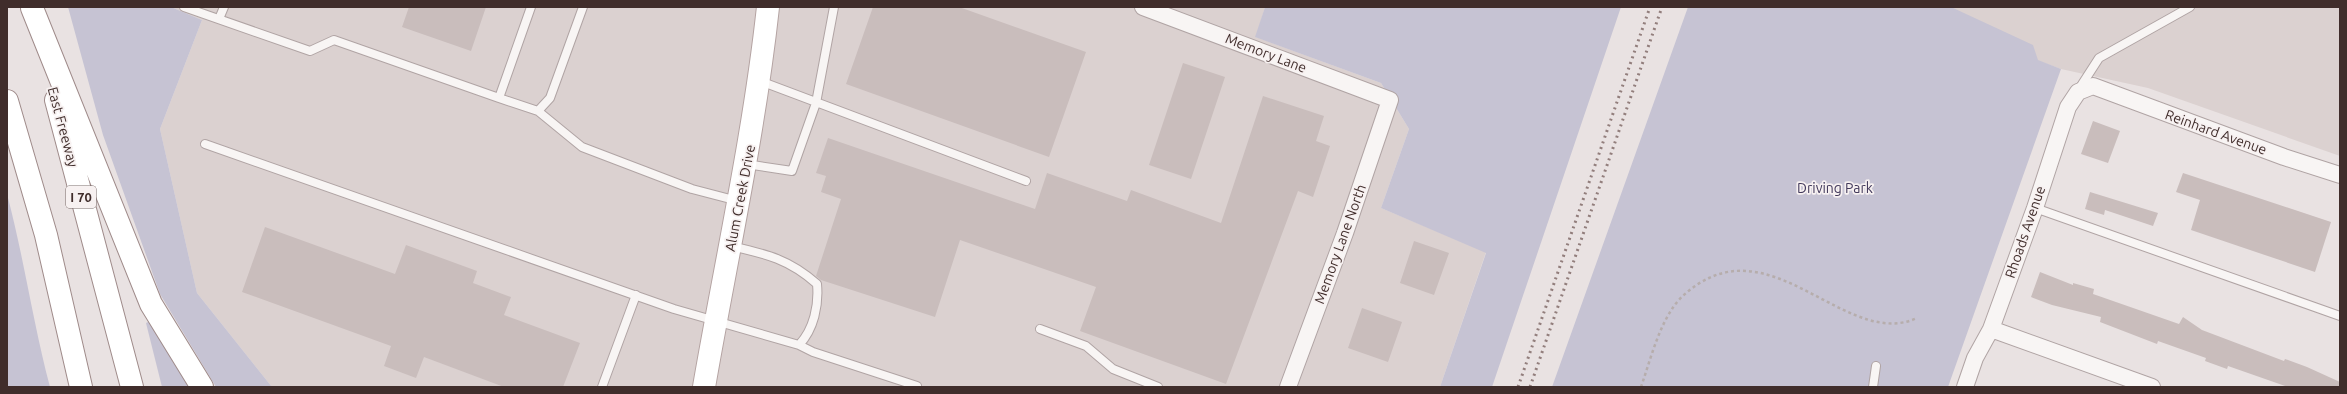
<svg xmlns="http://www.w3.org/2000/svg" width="2347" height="394" viewBox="0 0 2347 394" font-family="Ubuntu,sans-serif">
  <rect width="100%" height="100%" fill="#e9e2e2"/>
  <path fill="#dbd1d0" d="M171 7H1265L1256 37 1381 83 1409 129 1381 208 1486 252 1440 387H272L197 293 160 129 202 20Z
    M1888 7H2340V156L2148 88 2061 69Z"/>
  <path fill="#c6c3d3" d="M68 7H171L202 20 160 129 197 293 272 387H216L160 294 103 135Z
    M1265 7H1621L1492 387H1440L1486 253 1381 208 1409 129 1381 83 1255 37Z
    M1688 7H1951L2033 45 2038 60 2061 69 1948 387H1552Z
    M7 194C24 258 33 323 50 387H7Z
    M150 321 173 362 190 387H162L146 323Z"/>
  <path fill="#c9bdbc" d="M409 7H486L471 51 402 27Z
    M873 7H959L1086 52 1049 157 846 84Z
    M1183 63 1225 77 1191 179 1149 165Z
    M1263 96 1324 116 1316 141 1330 146 1313 197 1298 191 1226 384 1080 331 1096 287 960 240 935 317 821 280 816 276 841 199 821 192 826 176 816 173 828 138 1035 209 1047 173 1127 201 1131 190 1221 223Z
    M2093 121 2120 131 2108 163 2081 154Z
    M2183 173 2331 222 2315 272 2191 230 2200 200 2176 192Z
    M2090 192 2158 213 2153 226 2105 210 2104 215 2085 209Z
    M265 227 395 274 406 245 477 271 473 283 511 297 504 315 580 343 563 387H504L424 357 416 378 384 366 391 346 242 292Z
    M1414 241 1449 253 1434 295 1400 283Z
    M2040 272 2073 285V283L2094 289 2093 294 2179 324 2183 317 2202 330 2284 361 2285 359 2307 367 2340 382V387H2288L2228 366 2227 369 2205 361 2206 358 2158 341 2157 344 2100 322 2101 317 2052 305 2031 297Z
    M1362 308 1402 322 1388 362 1348 348Z"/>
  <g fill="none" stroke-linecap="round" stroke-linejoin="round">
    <defs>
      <path id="service" d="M184 7 310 51 334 40 499 98 531 7
        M219 19 224 7
        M760 81 1026 181
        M2079 89 2099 58 2190 7
        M499 98 538 111 550 98 583 7
        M538 111 582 147 692 189 738 201
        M205 144 674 309 799 345C814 329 819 305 817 284 789 259 766 254 731 246
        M746 164 792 171 816 103 834 7
        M2035 208 2340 316
        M1040 329 1086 346 1113 369 1158 387
        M799 345 813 352 917 386
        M602 387 636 295
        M1873 387 1876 366"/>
      <path id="minor" d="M1143 7 1390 100 1345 233 1288 387
        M1991 329 2152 387
        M1965 387 1975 358 1991 329 2035 208 2068 107 2078 92 2093 86 2284 157 2340 175"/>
      <path id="primary" d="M704 387C726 260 754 135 768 7"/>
      <path id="motorway" d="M32 8 151 304 202 387
        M56 100 132 387
        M7 101 46 235 81 387"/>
    </defs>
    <use href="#service" stroke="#b0a4a4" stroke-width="10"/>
    <use href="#minor" stroke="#b0a4a4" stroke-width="18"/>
    <use href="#primary" stroke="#b4a3a2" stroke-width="24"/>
    <use href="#motorway" stroke="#9f8b8a" stroke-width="24"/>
    <path stroke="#b6adac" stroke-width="2.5" stroke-dasharray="3 3" stroke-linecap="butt" d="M1641 387C1650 361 1657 332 1672 309 1680 296 1696 284 1709 278 1783 243 1852 348 1917 318"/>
    <use href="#service" stroke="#f8f5f4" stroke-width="8"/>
    <use href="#minor" stroke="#f8f5f4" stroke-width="16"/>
    <use href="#primary" stroke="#fff" stroke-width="22"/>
    <use href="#motorway" stroke="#fff" stroke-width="22"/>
    <path stroke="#927e7c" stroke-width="3" stroke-dasharray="2 4" stroke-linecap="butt" d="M1518 387 1650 7
      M1530 387 1662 7"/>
  </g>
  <g text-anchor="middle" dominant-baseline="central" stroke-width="3.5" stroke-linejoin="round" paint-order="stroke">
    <rect fill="#f7f1f1" stroke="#776866" stroke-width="1" x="66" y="186" width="30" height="22" rx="3"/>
    <g font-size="13" font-weight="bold" fill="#402d2b">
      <text x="81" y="197">I 70</text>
    </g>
    <g font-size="14" fill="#402d2b" stroke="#f7f1f1">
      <text transform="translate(1266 53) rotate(21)">Memory Lane</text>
      <text transform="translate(63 127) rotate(75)">East Freeway</text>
      <text transform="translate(2216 132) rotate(20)">Reinhard Avenue</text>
      <text transform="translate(740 198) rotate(-79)">Alum Creek Drive</text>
      <text transform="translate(2025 232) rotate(-71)">Rhoads Avenue</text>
      <text transform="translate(1340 244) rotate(-70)">Memory Lane North</text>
    </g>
    <g font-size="14" fill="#42395b" stroke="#f7f1f1">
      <text x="1835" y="188">Driving Park</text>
    </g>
  </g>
  <rect width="2347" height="394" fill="none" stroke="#402d2b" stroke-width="16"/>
</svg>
